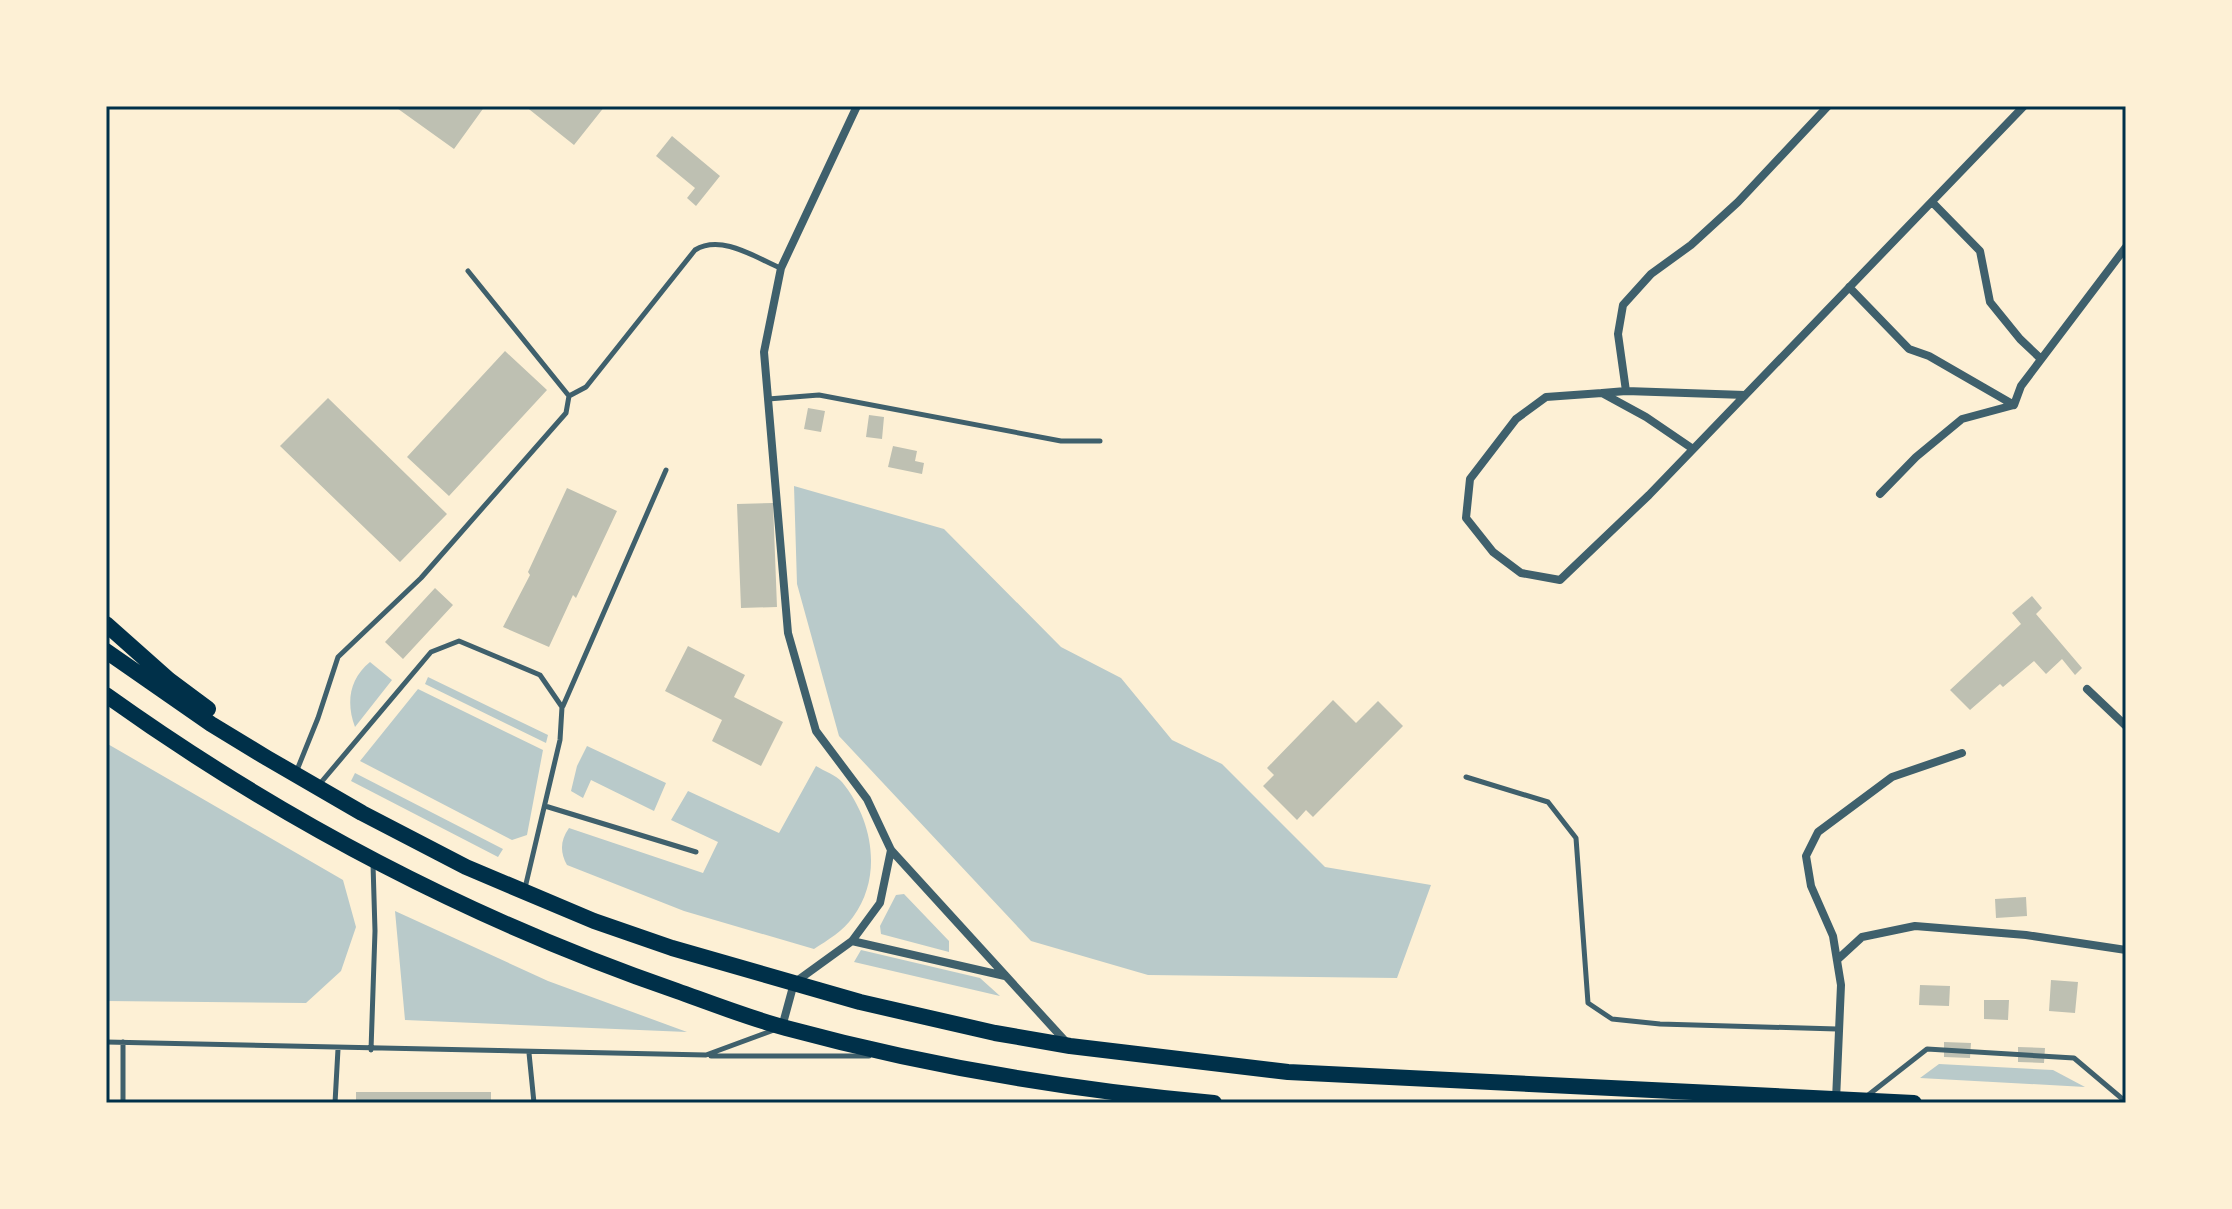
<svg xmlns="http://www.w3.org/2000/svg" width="2232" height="1209" viewBox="0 0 2232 1209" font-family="'IBM Plex Sans',sans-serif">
  <rect width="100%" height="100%" fill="#fdf0d5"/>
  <path fill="#b9caca" d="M794 486 944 529 1061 647 1121 678 1172 740 1222 764 1325 867 1431 885 1397 978 1148 975 1031 941 839 736 797 584Z
    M370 662 392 680 355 727C346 703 349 679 370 662Z
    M428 677 548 735 546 743 425 684Z
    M418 689 543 750 527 835 512 840 360 761Z
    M106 743 343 880 356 927 341 971 306 1003 106 1001Z
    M587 746 666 783 654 811 591 780 583 798 571 791 577 766Z
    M816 766C824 771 836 775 842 782 873 820 883 876 853 917 843 931 828 940 814 949L684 911 567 865C560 852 560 841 569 828L703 873 718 842 671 820 688 791 779 833Z
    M355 773 503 849 498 857 351 781Z
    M904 894 949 941V952L881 934 880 926 896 895Z
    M395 911 548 981 687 1032 405 1020Z
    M861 950 980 978 1000 996 854 962Z
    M1939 1064 2053 1070 2085 1087 1920 1078Z"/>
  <path fill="#bec0b2" d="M394 106H485L454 149Z
    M525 106H605L574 145Z
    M672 136 720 176 696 206 687 198 695 188 656 156Z
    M505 351 547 390 449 496 407 457Z
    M328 398 447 514 400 562 280 446Z
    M808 408 825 411 821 432 804 429Z
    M869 415 884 417 882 439 866 437Z
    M893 446 917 451 915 461 924 463 922 474 888 467Z
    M567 488 617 511 576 598 573 595 549 647 503 627 530 575 528 572Z
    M773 503 777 607 741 608 737 504Z
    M435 588 453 605 403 659 385 642Z
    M2032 596 2042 608 2036 614 2082 668 2075 675 2062 659 2046 674 2034 661 2003 687 2000 684 1970 710 1950 690 2021 624 2012 613Z
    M688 646 745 675 734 697 783 722 761 766 712 741 722 720 665 691Z
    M1333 700 1356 723 1378 701 1403 726 1313 817 1306 810 1297 820 1263 786 1274 775 1267 768Z
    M2026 897 2027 916 1996 918 1995 899Z
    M2051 980 2078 982 2075 1013 2049 1011Z
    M1920 985 1950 986 1949 1006 1919 1005Z
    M1984 1000H2009L2008 1020 1984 1019Z
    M1944 1042 1971 1043 1970 1058 1944 1057Z
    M2018 1047 2045 1048 2044 1063 2018 1062Z
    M356 1092H491V1103H356Z"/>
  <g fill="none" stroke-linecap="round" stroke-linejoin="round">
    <path stroke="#3f606c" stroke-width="5" d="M569 396 586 387 695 250C721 234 755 257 780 268
      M768 399 819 395 1061 441H1100
      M563 706 666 470
      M297 770 318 718 338 657 421 578 566 413 569 396 468 271
      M1466 777 1548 802 1576 838 1588 1003 1612 1019 1660 1024 1837 1029
      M318 786 431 652 459 641 540 675 562 707 560 740 525 888
      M545 806 696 852
      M106 1042 706 1055 774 1030
      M123 1042V1103
      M371 1050 375 931 373 864
      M529 1053 534 1103
      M711 1056H869
      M1867 1096 1927 1049 2074 1058 2126 1102
      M335 1103 338 1049"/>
    <path stroke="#3f606c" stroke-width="8" d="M857 106 781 268 764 352 788 633 816 731 867 799 891 850 1067 1043
      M1932 202 1980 251 1990 302 2020 339 2041 359
      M1849 287 1909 349 1929 356 2014 405
      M1626 391 1618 334 1623 305 1651 274 1691 245 1738 202 1828 106
      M1602 393 1626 391 1745 395
      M1693 449 1646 417 1602 393 1546 397 1516 419 1470 479 1466 518 1493 552 1521 573 1560 580 1649 495 2024 106
      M1880 494 1916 457 1962 419 2014 405 2021 386 2126 247
      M2087 689 2126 726
      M852 941 1005 976
      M1837 960 1862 937 1915 926 2026 935 2126 950
      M782 1027 794 983 852 941 880 903 891 850
      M1836 1100 1841 985 1833 936 1811 886 1806 856 1818 832 1892 777 1962 753"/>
    <path stroke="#003049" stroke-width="16" d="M106 624 169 680 208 709
      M106 651 211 724 267 758 362 813 466 867 594 921 672 948 860 1002 995 1033 1070 1046 1288 1072 1914 1103
      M106 695C281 820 474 921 677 991 713 1004 749 1018 786 1028 926 1066 1069 1090 1214 1103"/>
  </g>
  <rect width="2232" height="1209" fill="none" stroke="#fdf0d5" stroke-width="216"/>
  <rect x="108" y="108" width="2016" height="993" fill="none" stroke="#003049" stroke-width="3"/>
</svg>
